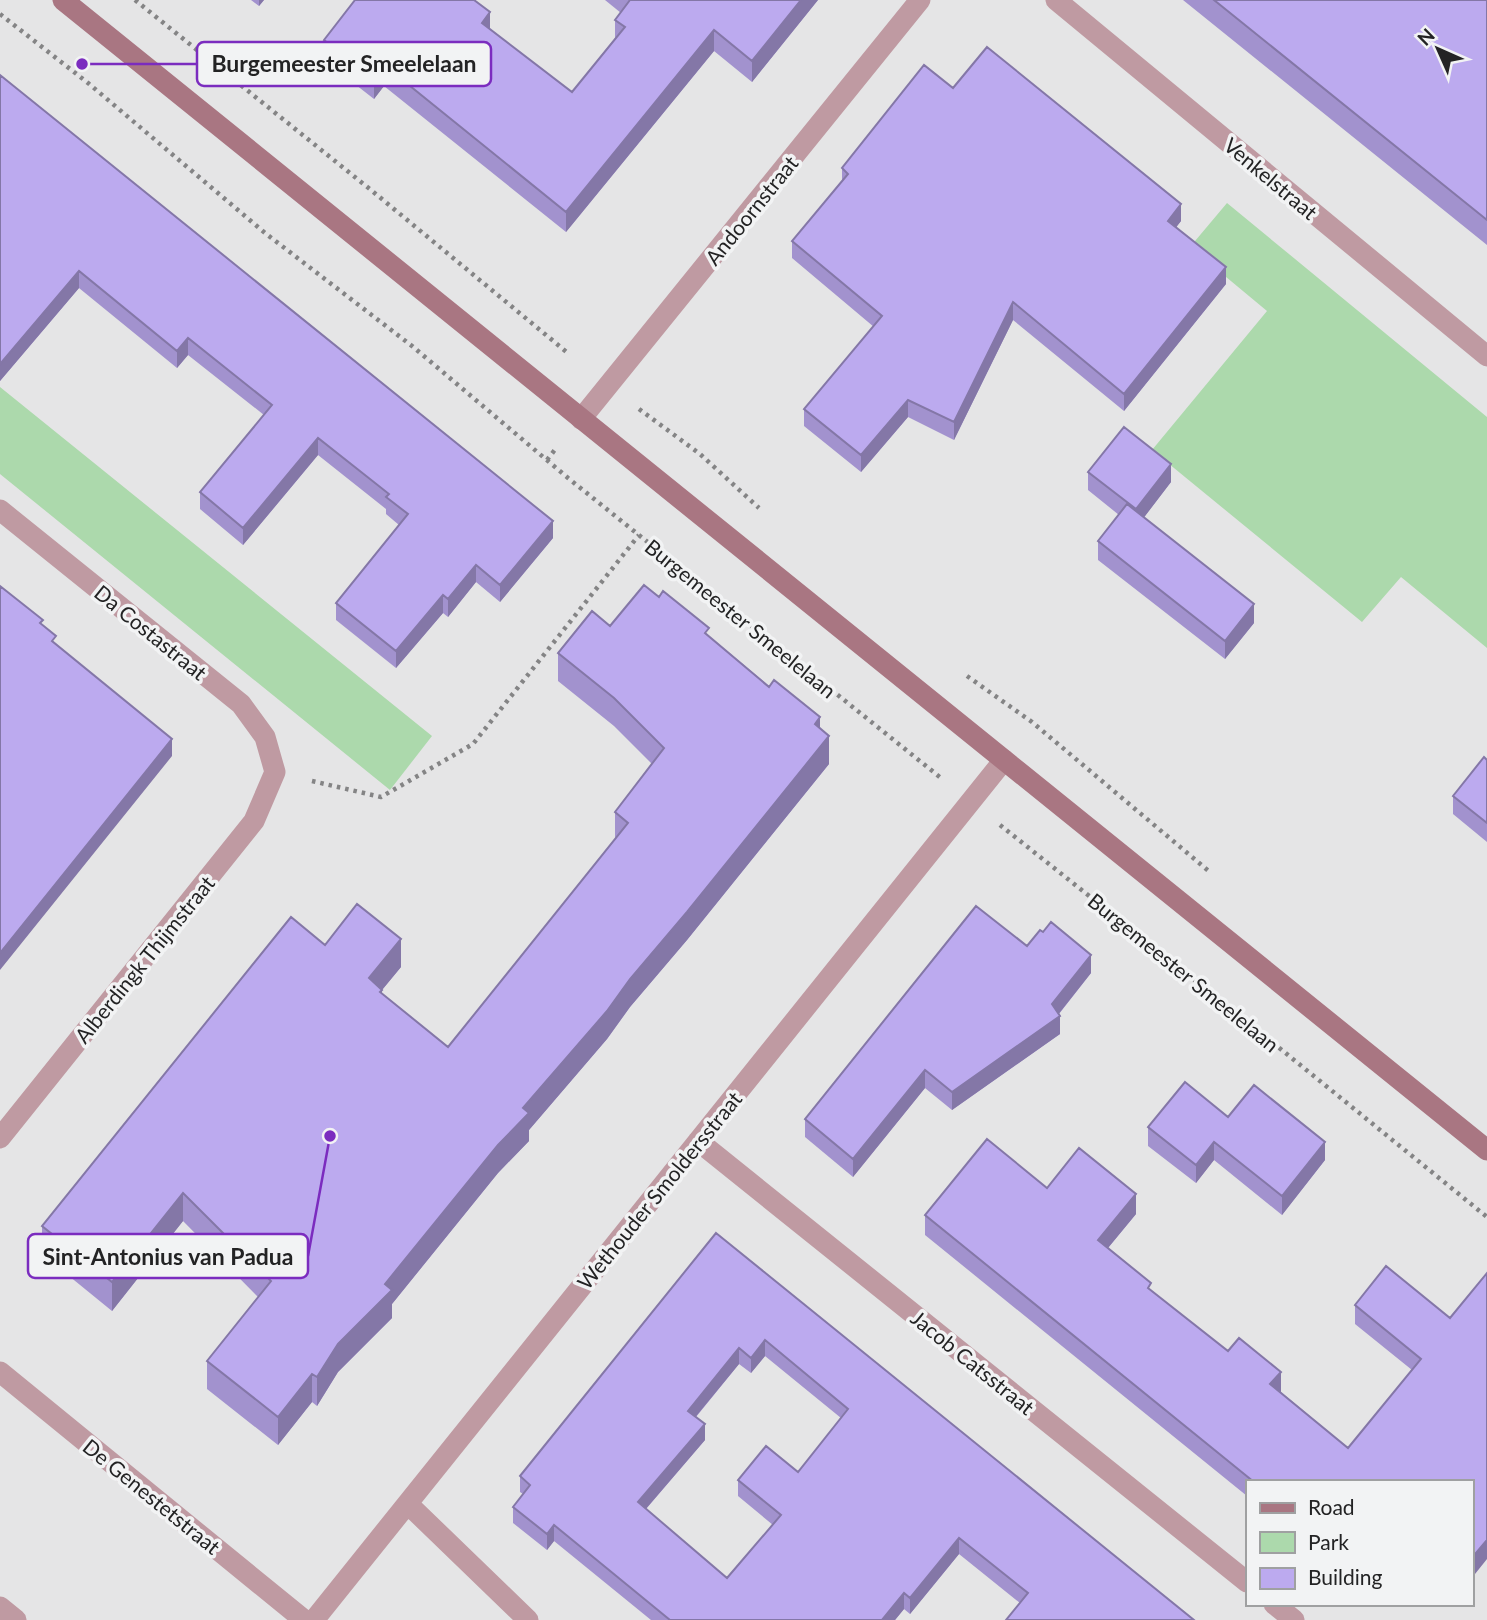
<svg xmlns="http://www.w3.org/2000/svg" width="1487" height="1620" viewBox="0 0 1487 1620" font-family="Lato,sans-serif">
  <rect width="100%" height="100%" fill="#e5e5e6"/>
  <path fill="#acd9ac" d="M1227 203 1487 417V648L1401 577 1362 622 1152 450 1267 311 1190 247Z
    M0 387 432 736 390 790 0 474Z"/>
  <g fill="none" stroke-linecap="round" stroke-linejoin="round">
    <path stroke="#848485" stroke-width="4.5" stroke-dasharray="3.5 5" stroke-linecap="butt" d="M135 0 371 190 569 354
      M0 14 88 83 265 233 412 346 568 478 941 778
      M639 409 700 454 759 508
      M547 460 557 447
      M967 676 1032 722 1211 873
      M312 781 381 797 473 744 639 535
      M1000 825 1245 1020 1487 1217"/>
    <path stroke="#bf9aa2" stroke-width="21" d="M1056 0 1487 356
      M581 419 920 0
      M0 510 241 704 265 737 275 772 254 821 0 1138
      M698 1141 1247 1582
      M0 1372 304 1620
      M408 1504 528 1620
      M1274 1604 1294 1620
      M0 1607 16 1620
      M314 1620 1004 760"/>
    <path stroke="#a97682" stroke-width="21" d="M63 0 1487 1150"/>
  </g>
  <path fill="#a292ce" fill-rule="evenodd" d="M251 0H264L259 6Z
    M605 0H818L752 82 714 51 566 232 384 86 374 99 324 60V40L490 30 572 92 615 38V20L621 13Z
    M1183 0H1487V245Z
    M0 75 553 538 500 602 476 582 448 617 443 613 396 668 336 620V603L399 525 386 514V509L318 455 243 545 200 509V492L264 415 188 355 177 368 79 288 0 381Z
    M953 88 1181 221 1176 227 1226 284 1124 411 1013 320 954 440 908 417 861 472 804 426V409L874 327 792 258V241L842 182V168Z
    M1088 472 1171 482 1144 517 1254 623 1225 659 1098 560V541L1119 515 1088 490Z
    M610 626 709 636 820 728 829 764 687 940 630 1007 607 1039 529 1130V1141L498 1173 392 1304V1318L338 1372 317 1406 312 1402 278 1445 207 1389V1361L258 1297 183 1221 112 1311 42 1254V1226L325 945 401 967 382 990V994L448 1047 615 839V812L652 764 614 726 558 681V653Z
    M1487 760V842L1453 814V796Z
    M1027 946 1091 973 1059 1014 1060 1034 952 1110 925 1088 853 1177 805 1137V1119Z
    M1228 1117 1325 1160 1282 1215 1214 1160 1196 1183 1148 1146V1127Z
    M1047 1188 1136 1214 1108 1248 1151 1291 1281 1392 1348 1448 1412 1370 1355 1324V1305L1386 1266 1471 1482H1247V1496L925 1235V1215Z
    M716 1233 1194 1620 1020 1603 959 1554 910 1614 904 1609 895 1620H651L554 1541 547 1550 513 1523V1507L523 1494 520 1492V1476ZM765 1356 841 1418 798 1472 738 1480V1496L773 1525 727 1578 646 1509 705 1440 696 1417 739 1364 751 1373Z"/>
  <path fill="#8477a7" d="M259 0H264L259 6Z
    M801 0H818L752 82V61Z
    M490 12V33L482 23Z
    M714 30V51L566 232V212Z
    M384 65V86L374 99V79Z
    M1181 204V221L1168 238V221Z
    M1226 267V284L1124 411V394Z
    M79 271V288L0 381V364Z
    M1013 302V320L954 440V422Z
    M188 338V355L177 368V351Z
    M908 400V417L861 472V455Z
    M318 438V455L243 545V528Z
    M1171 464V482L1136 528V509Z
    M553 521V538L500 602V585Z
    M476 565V582L448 617V599Z
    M443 595V613L396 668V651Z
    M1254 604V623L1225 659V641Z
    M820 717V746L815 724Z
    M829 736V764L687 940 630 1007 607 1039 529 1130V1141L498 1173 392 1304V1318L338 1372 317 1406V1377L338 1344 523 1108Z
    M172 739V756L0 970V953Z
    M401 939V967L382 990V1018L369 978Z
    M1091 955V973L1053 1021 1060 1016V1034L952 1110V1092L1052 1004Z
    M925 1070V1088L853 1177V1159Z
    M1214 1142V1160L1196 1183V1165Z
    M1325 1142V1160L1282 1215V1196Z
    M183 1193V1221L112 1311V1282Z
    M1136 1194V1214L1098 1260V1240Z
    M765 1340V1356L751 1373V1358Z
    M739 1348V1364L688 1426V1411Z
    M1281 1372V1392L1270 1404V1384Z
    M312 1374V1402L278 1445V1417Z
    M705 1424V1440L638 1518V1502Z
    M554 1525V1541L547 1550V1534Z
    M959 1538V1554L910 1614V1598Z
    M1487 1540V1559L1471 1579V1559Z
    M904 1593V1609L895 1620H882Z"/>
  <path fill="#bcaaef" stroke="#8477a7" stroke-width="2" fill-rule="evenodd" d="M355 0H474L490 12 482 23 572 92 625 27 615 20 630 0H801L752 61 714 30 566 212 384 65 374 79 324 40Z
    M1214 0H1487V220Z
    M987 47 1181 204 1168 221 1226 267 1124 394 1013 302 954 422 908 400 861 455 804 409 882 316 792 241 848 174 842 168 924 65 953 88Z
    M0 75 553 521 500 585 476 565 448 599 443 595 396 651 336 603 408 514 386 497 389 494 318 438 243 528 200 492 272 405 188 338 177 351 79 271 0 364Z
    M1124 427 1171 464 1136 509 1088 472Z
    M1127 504 1254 604 1225 641 1098 541Z
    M644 585 659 597 663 591 709 628 705 633 769 687 774 680 820 717 815 724 829 736 687 912 630 979 607 1011 523 1108 529 1113 498 1145 385 1284 392 1290 338 1344 317 1377 312 1374 278 1417 207 1361 271 1281 183 1193 112 1282 42 1226 291 917 325 945 357 904 401 939 369 978 382 990 380 992 448 1047 628 823 615 812 664 748 614 698 558 653 592 611 610 626Z
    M0 586 43 620 40 623 56 636 52 641 172 739 0 953Z
    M1484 757 1487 760V823L1453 796Z
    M976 906 1027 946 1040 930 1043 932 1051 922 1091 955 1052 1004 1060 1016 952 1092 925 1070 853 1159 805 1119Z
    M1185 1082 1228 1117 1254 1085 1325 1142 1282 1196 1214 1142 1196 1165 1148 1127Z
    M987 1139 1047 1188 1079 1148 1136 1194 1098 1240 1151 1283 1148 1288 1228 1351 1239 1338 1281 1372 1270 1384 1348 1448 1421 1359 1355 1305 1386 1266 1450 1318 1487 1273V1540L1471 1559V1482H1254L925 1215Z
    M716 1233 1194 1620H1006L1028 1593 959 1538 910 1598 904 1593 882 1620H670L554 1525 547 1534 513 1507 530 1485 520 1476ZM765 1340 848 1409 798 1472 766 1446 738 1480 781 1515 727 1578 638 1502 705 1424 688 1411 739 1348 751 1358Z"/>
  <g text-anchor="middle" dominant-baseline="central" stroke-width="7" stroke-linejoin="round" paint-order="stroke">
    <g font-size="21" fill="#232324" stroke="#f2f3f4">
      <text transform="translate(1271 178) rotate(40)">Venkelstraat</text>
      <text transform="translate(751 210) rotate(-51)">Andoornstraat</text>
      <text transform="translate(741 618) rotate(39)">Burgemeester Smeelelaan</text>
      <text transform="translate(151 632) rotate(39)">Da Costastraat</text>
      <text transform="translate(144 959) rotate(-51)">Alberdingk Thijmstraat</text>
      <text transform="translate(1184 972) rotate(39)">Burgemeester Smeelelaan</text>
      <text transform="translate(659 1190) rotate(-51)">Wethouder Smoldersstraat</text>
      <text transform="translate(973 1362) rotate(39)">Jacob Catsstraat</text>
      <text transform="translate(152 1496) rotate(39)">De Genestetstraat</text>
    </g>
  </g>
  <path fill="none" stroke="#7b2cbf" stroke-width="2.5" d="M82 64L197 64M330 1136L308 1256"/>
  <g fill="#7b2cbf" stroke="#f2f3f4" stroke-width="2.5">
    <circle cx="82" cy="64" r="7"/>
    <circle cx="330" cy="1136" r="7"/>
  </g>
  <g fill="#f2f3f4" stroke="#7b2cbf" stroke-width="2.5">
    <rect x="197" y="42" width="294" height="44" rx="7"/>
    <rect x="28" y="1234" width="280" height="44" rx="7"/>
  </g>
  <g font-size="23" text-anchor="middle" font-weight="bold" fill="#232324">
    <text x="344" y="72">Burgemeester Smeelelaan</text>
    <text x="168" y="1265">Sint-Antonius van Padua</text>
  </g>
  <rect x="1246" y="1480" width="228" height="126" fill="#f2f3f4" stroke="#9fa0a1" stroke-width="2"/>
  <rect x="1260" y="1503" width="35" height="10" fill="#a97682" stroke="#9fa0a1" stroke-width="2"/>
  <text x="1308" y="1515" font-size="21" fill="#232324">Road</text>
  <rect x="1260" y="1532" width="35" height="21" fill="#acd9ac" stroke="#9fa0a1" stroke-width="2"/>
  <text x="1308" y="1550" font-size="21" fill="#232324">Park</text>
  <rect x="1260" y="1568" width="35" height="21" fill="#bcaaef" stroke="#9fa0a1" stroke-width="2"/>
  <text x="1308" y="1585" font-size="21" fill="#232324">Building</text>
  <g transform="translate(1438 49) rotate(315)" stroke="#f2f3f4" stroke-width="5" paint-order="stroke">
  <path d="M0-5L12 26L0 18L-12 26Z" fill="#232324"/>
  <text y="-10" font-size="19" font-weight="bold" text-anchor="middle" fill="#232324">N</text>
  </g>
</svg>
